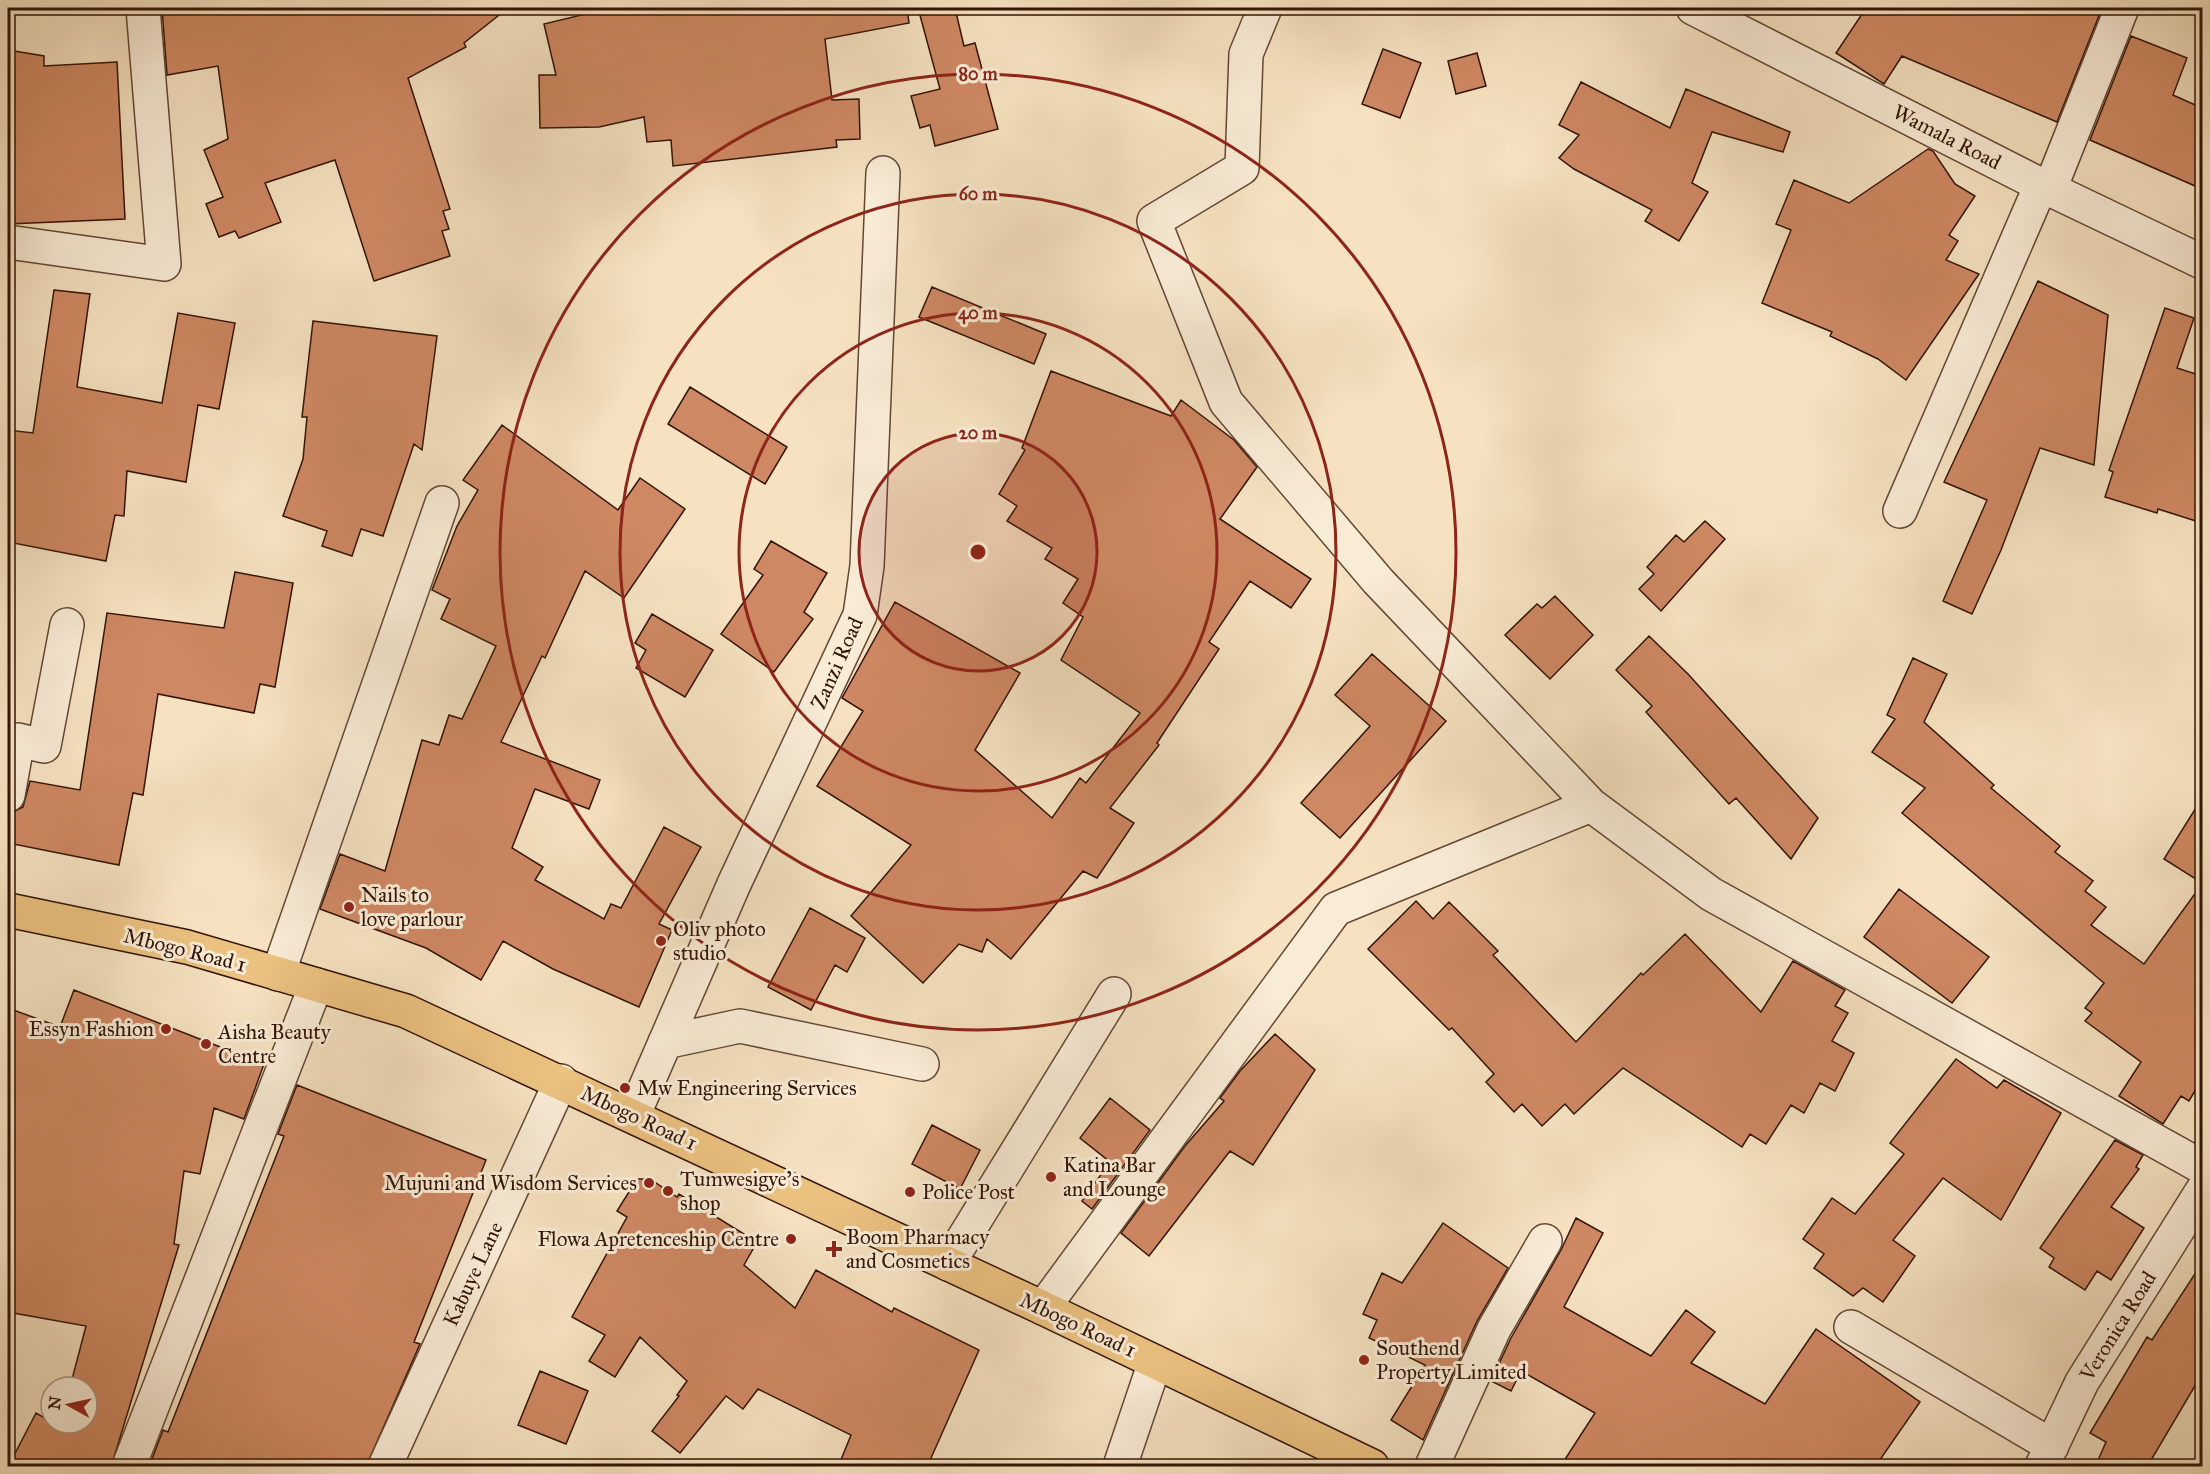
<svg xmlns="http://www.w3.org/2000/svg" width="2210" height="1474" viewBox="0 0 2210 1474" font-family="'IM FELL Great Primer',serif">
  <rect width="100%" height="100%" fill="#f6e2c1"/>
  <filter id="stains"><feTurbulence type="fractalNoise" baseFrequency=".00333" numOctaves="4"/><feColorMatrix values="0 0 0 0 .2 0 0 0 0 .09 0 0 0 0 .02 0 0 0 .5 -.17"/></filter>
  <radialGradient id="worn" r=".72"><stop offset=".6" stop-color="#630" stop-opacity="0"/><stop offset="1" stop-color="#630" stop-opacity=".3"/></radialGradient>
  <path fill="#ce8863" stroke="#331405" stroke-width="1.5" d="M162 8H508L464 43 466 47 408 78 450 209 443 211 449 229 442 231 450 256 374 281 335 160 265 183 281 222 239 238 235 231 219 237 206 204 223 197 204 150 228 139 218 66 167 75Z
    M610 8H907L909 23 825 39 832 100 859 99 860 139 836 140 837 147 673 166 671 140 647 142 644 117 599 127 540 128 539 75H556L544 24Z
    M918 8H955L964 46 975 43 998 129 935 146 930 125 920 128 911 96 940 89Z
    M1866 8H2102L2057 122 1902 56 1884 84 1836 53Z
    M2131 36 2187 58 2173 95 2202 108V189L2090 140Z
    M1383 49 1421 63 1400 118 1362 104Z
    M8 50 44 56V66L117 62 125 219 8 224Z
    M1477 53 1486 86 1456 94 1448 61Z
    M1581 82 1670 128 1686 89 1790 132 1783 152 1712 132 1692 183 1708 192 1679 241 1645 221 1652 210 1574 169 1559 158 1579 135 1559 125Z
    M1928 149 1933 151 1955 184 1975 196 1949 235 1958 241 1946 260 1979 274 1906 380 1878 359 1830 336 1832 332 1762 303 1791 230 1776 224 1794 180 1849 203Z
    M2038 281 2108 315 2094 465 2040 448 2001 550 1972 614 1943 601 1987 500 1944 482Z
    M932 287 1046 334 1034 364 919 317Z
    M54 290 90 294 77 387 162 403 178 313 235 323 219 409 198 405 186 482 127 471 124 516 115 515 106 561 8 542V430L33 433Z
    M2165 308 2194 318 2177 368 2202 376V523L2158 509 2157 513 2105 497 2113 472 2109 470Z
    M313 321 437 336 422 450 414 444 383 536 361 529 352 556 322 546 327 531 283 516 303 459 307 417H302Z
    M1051 371 1171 416 1181 400 1234 440 1257 467 1220 519 1311 579 1291 608 1250 581 1209 642 1219 649 1157 743 1159 745 1110 808 1134 823 1097 878 1083 871 1011 959 987 939 982 952 959 944 923 983 851 916 911 845 817 786 863 711 842 698 895 602 1020 673 975 750 1052 818 1080 778 1086 783 1140 713 1061 660 1083 617 1063 603 1078 579 1045 559 1052 548 1007 521 1017 506 999 494 1025 450 1022 448Z
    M690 387 787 447 765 484 668 424Z
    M502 425 618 510 640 478 685 509 624 598 585 571 545 658 542 656 501 742 600 780 589 809 535 789 512 848 543 867 535 880 604 919 611 904 621 908 664 827 701 847 659 924 672 930 639 1007 553 969 503 941 481 980 426 948 320 909 340 854 385 871 422 740 439 745 449 715 462 719 496 646 441 619 450 599 432 590 457 526 478 490 463 480Z
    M1705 521 1725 539 1661 611 1639 589 1654 574 1647 567 1676 535 1684 542Z
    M771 541 827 573 804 612 813 619 774 672 721 634 763 575 754 569Z
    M235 572 293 583 275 687 260 684 254 713 158 694 143 795 133 793 119 865 8 843 11 813 23 807 30 781 80 790 107 613 224 628Z
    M1555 596 1593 635 1550 679 1505 635 1537 604 1542 608Z
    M652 614 713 650 685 697 636 668 646 650 635 643Z
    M1649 636 1688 674 1818 818 1791 859 1736 798 1729 804 1646 712 1652 706 1616 670Z
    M1372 654 1446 721 1340 838 1301 803 1370 726 1335 695Z
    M1913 658 1947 674 1924 722 1994 785 1991 788 2060 846 2055 852 2093 881 2085 891 2106 907 2091 925 2144 964 2202 884V1079L2189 1101 2181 1096 2163 1124 2119 1096 2141 1062 2085 1021 2092 1013 2085 1008 2104 983 1902 813 1925 788 1872 752 1895 719 1887 715Z
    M2202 798V883L2164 859Z
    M1899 889 1989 957 1952 1003 1864 937Z
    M1416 901 1433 919 1449 902 1498 951 1493 955 1576 1042 1641 973 1643 975 1685 934 1761 1012 1793 961 1845 990 1835 1006 1848 1013 1832 1041 1854 1053 1835 1091 1820 1083 1804 1113 1791 1105 1766 1144 1750 1134 1742 1147 1623 1068 1574 1114 1565 1104 1542 1126 1522 1104 1514 1112 1486 1082 1494 1074 1452 1028 1449 1030 1368 949Z
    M810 908 865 938 847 972 835 965 811 1010 768 987Z
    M74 990 264 1064 244 1119 214 1108 200 1174 184 1171 174 1244 179 1245 111 1467H8L36 1413 59 1426 60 1423H87V1387H70L86 1326 8 1312V1008L60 1027Z
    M1275 1034 1315 1070 1253 1165 1230 1151 1149 1256 1121 1233 1185 1146 1224 1101 1220 1098 1240 1071Z
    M1956 1059 1997 1088 2004 1080 2061 1113 2001 1220 1943 1178 1893 1240 1915 1256 1883 1302 1863 1288 1853 1296 1814 1268 1824 1254 1803 1239 1832 1198 1855 1214 1904 1154 1890 1143Z
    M297 1085 486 1160 414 1342 420 1344 366 1467H149L163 1430 168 1432 284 1136 278 1134Z
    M1110 1098 1150 1130 1092 1209 1082 1201 1110 1162 1080 1138Z
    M932 1125 980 1150 960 1189 912 1164Z
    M2115 1140 2143 1155 2136 1167 2139 1169 2111 1207 2144 1228 2111 1280 2097 1271 2085 1290 2049 1267 2054 1258 2040 1248Z
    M637 1179H650L677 1197 679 1194 757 1242 744 1265 795 1308 816 1270 892 1312 894 1308 979 1350 927 1467H838L851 1435 758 1389 743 1409 726 1396 680 1453 652 1431 679 1396 677 1395 687 1381 640 1337 615 1377 589 1361 605 1335 572 1317 627 1217 617 1211Z
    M1576 1218 1603 1233 1564 1307 1651 1356 1686 1310 1715 1332 1691 1363 1765 1404 1816 1329 1920 1402 1875 1467H1560L1595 1413 1521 1371 1511 1391 1491 1381 1511 1338 1561 1250Z
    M1443 1223 1508 1268 1477 1321 1423 1440 1391 1420 1425 1365 1369 1338 1377 1320 1363 1314 1382 1273 1402 1283Z
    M2202 1263V1374L2147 1467H2095L2106 1442 2090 1433 2147 1337 2152 1340Z
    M540 1371 588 1391 566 1444 518 1425Z"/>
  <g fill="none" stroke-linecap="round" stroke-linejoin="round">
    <defs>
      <path id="minor" d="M1265 8 1246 54 1242 168 1154 221 1226 402 1378 581 1591 805
        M1693 8 2041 185 2202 262
        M2050 189 2122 8
        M8 242 164 264 143 8
        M1900 511 2041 185
        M8 795 18 740 44 746 67 625
        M278 974 442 503
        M665 1042 740 1026 922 1064
        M633 1116 734 884 860 615 867 566 883 173
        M948 1264 1114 994
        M1043 1308 1336 909 1591 805 1711 894 2202 1167
        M1851 1327 2052 1446
        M129 1466 316 985
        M385 1466 561 1081
        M1120 1466 1155 1362
        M1432 1466 1494 1329 1545 1241
        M2042 1466 2082 1382 2202 1191"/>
      <path id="major" d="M8 910 187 947 406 1011 1043 1308 1372 1466"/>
    </defs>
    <use href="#minor" stroke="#644834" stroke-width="36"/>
    <use href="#major" stroke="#331405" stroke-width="36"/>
    <use href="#minor" stroke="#f9ecd7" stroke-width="33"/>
    <use href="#major" stroke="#ebc180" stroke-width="33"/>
  </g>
  <circle cx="978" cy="552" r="119" fill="#8f2418" fill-opacity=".12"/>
  <g fill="none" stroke="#8f2418" stroke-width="3">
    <circle cx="978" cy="552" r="119"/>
    <circle cx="978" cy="552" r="239"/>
    <circle cx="978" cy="552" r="358"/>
    <circle cx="978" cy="552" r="478"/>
  </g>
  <g fill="#8f2418" stroke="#f9ecd7" stroke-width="2">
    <circle cx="349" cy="907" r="6"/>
    <circle cx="661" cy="941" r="6"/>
    <circle cx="166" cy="1029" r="6"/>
    <circle cx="206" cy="1044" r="6"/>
    <circle cx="625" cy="1088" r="6"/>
    <circle cx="1051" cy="1177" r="6"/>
    <circle cx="649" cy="1183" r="6"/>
    <circle cx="668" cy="1191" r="6"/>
    <circle cx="910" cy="1192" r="6"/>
    <circle cx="791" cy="1239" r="6"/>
    <path d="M831 1240h6v6h6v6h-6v6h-6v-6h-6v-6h6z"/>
    <circle cx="1364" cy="1360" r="6"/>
  </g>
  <g text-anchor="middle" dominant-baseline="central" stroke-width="6" stroke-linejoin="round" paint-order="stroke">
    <g font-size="21" fill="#331405" stroke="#f9ecd7">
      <text transform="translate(1947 137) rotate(27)">Wamala Road</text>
      <text transform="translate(837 663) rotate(-66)">Zanzi Road</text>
      <text transform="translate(185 950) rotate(14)">Mbogo Road 1</text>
      <text transform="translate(639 1118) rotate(25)">Mbogo Road 1</text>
      <text transform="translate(473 1274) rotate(-65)">Kabuye Lane</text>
      <text transform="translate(1078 1325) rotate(25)">Mbogo Road 1</text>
      <text transform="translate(2118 1326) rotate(-58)">Veronica Road</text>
    </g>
    <g font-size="21" fill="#331405" stroke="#f9ecd7" text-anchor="start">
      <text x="361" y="895">Nails to<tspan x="361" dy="24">love parlour</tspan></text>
      <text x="673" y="929">Oliv photo<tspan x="673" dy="24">studio</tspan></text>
      <text x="154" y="1029" text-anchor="end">Essyn Fashion</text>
      <text x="218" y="1032">Aisha Beauty<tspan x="218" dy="24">Centre</tspan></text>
      <text x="637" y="1088">Mw Engineering Services</text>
      <text x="1063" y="1165">Katina Bar<tspan x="1063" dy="24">and Lounge</tspan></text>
      <text x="680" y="1179">Tumwesigye's<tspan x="680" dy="24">shop</tspan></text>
      <text x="637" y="1183" text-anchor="end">Mujuni and Wisdom Services</text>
      <text x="922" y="1192">Police Post</text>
      <text x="846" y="1237">Boom Pharmacy<tspan x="846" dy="24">and Cosmetics</tspan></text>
      <text x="779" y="1239" text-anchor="end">Flowa Apretenceship Centre</text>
      <text x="1376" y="1348">Southend<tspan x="1376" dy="24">Property Limited</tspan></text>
    </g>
  </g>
  <circle cx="978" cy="552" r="9" fill="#8f2418" stroke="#f9ecd7" stroke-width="3"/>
  <g font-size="18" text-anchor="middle" font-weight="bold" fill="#8f2418" stroke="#f9ecd7" stroke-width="6" stroke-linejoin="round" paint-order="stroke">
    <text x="978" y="80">80 m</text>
    <text x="978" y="200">60 m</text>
    <text x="978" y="319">40 m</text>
    <text x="978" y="439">20 m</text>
  </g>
  <rect width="2210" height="1474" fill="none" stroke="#f6e2c1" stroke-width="30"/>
  <rect x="9" y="9" width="2192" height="1456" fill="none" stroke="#331405" stroke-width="3"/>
  <rect x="15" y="15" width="2180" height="1444" fill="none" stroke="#331405" stroke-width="1.5"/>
  <g transform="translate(69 1405) rotate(278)"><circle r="28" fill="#f9ecd7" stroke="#aa9683" stroke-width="1.5"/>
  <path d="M0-4.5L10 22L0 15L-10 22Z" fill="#8f2418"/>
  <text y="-9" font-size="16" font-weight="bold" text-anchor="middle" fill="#331405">N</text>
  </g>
  <rect width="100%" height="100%" filter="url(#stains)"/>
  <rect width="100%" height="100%" fill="url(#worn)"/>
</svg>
